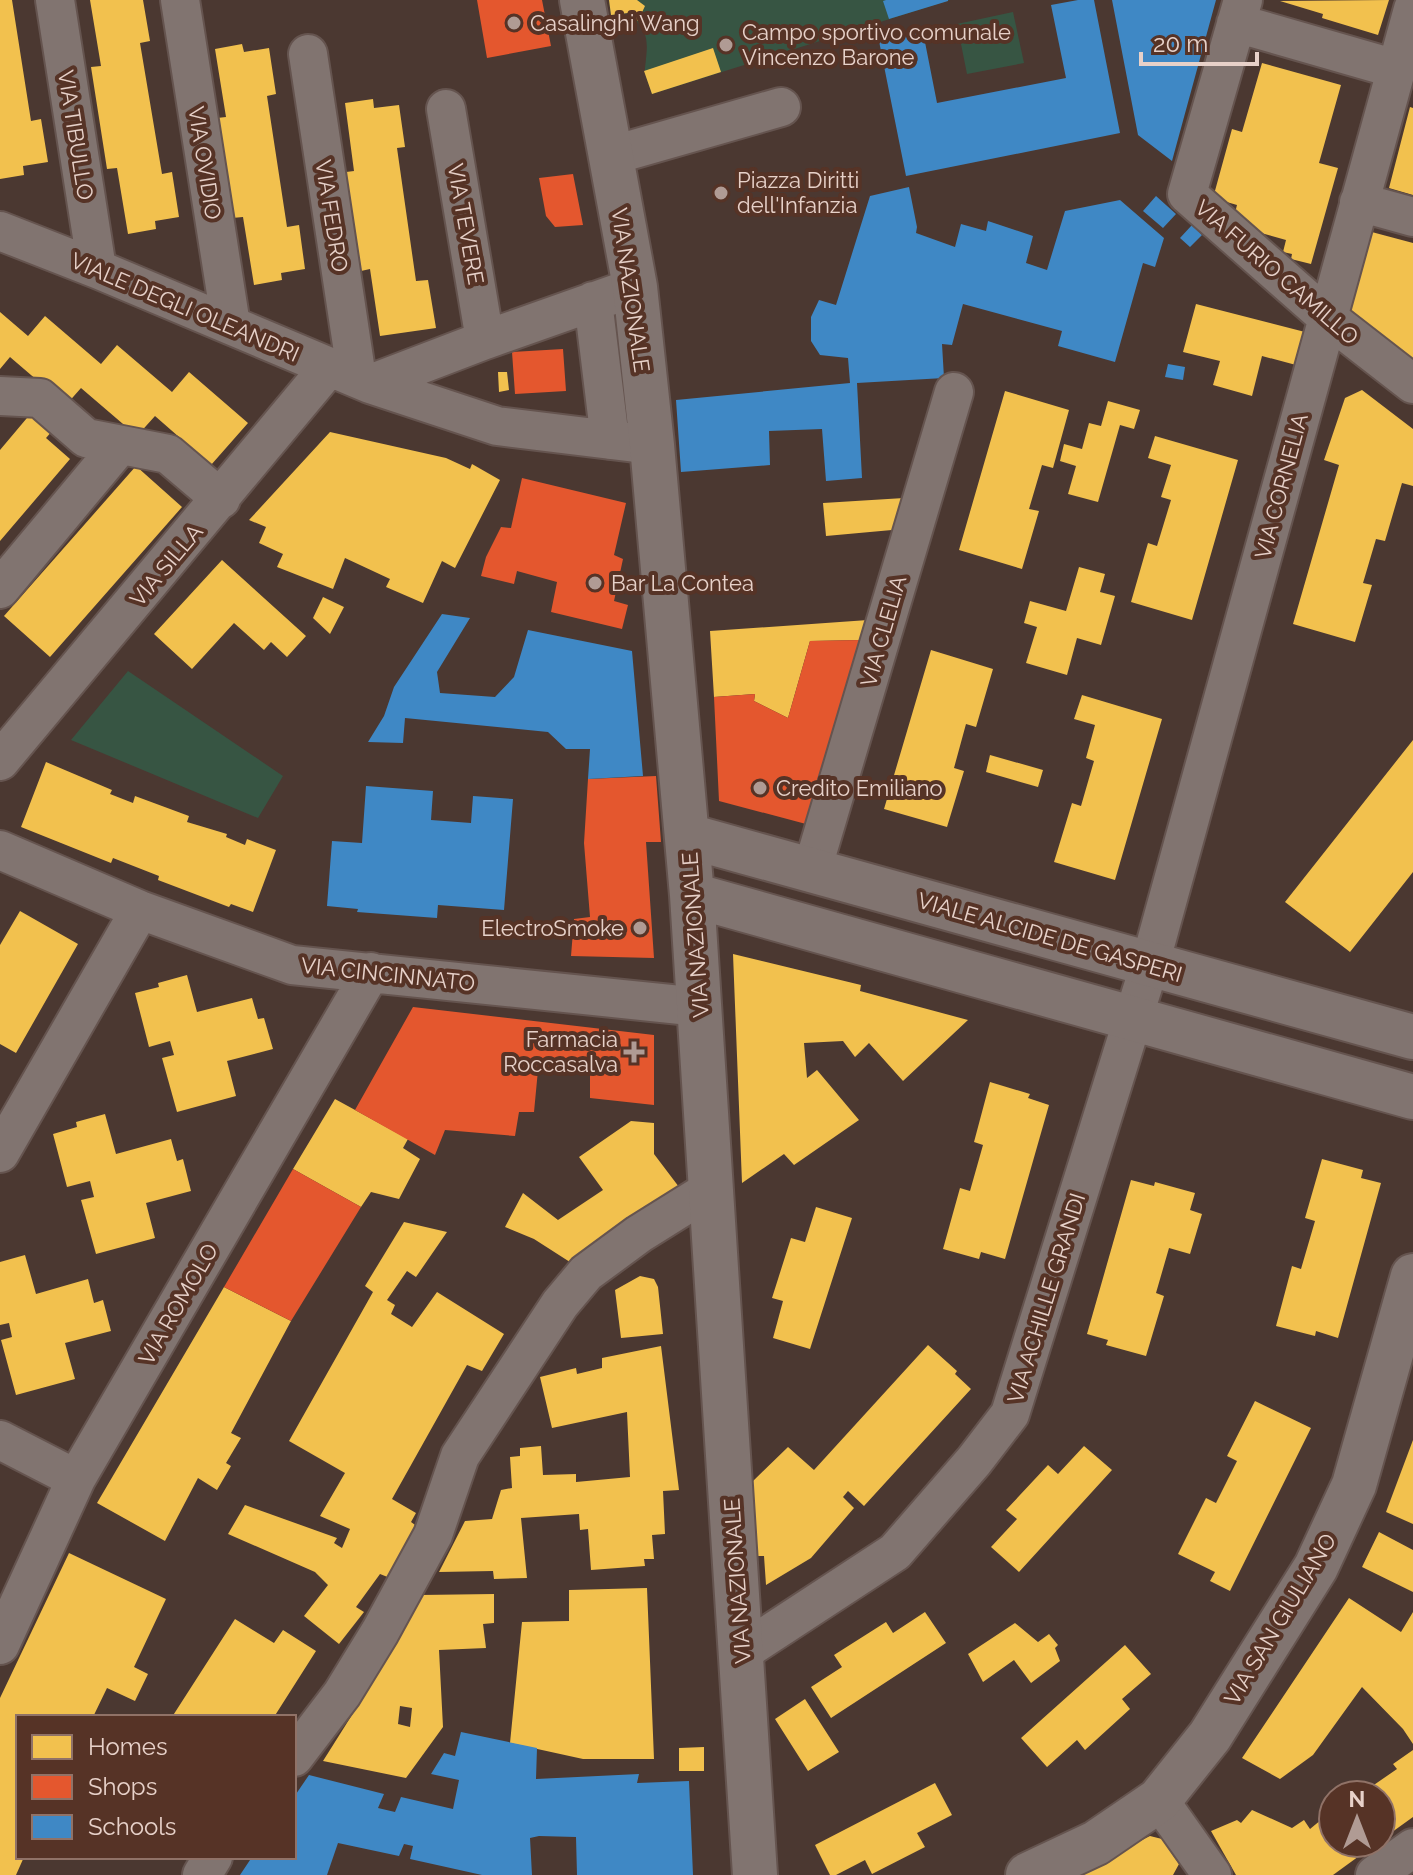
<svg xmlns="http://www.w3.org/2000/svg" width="1413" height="1875" viewBox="0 0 1413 1875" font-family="Raleway,sans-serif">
  <rect width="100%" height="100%" fill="#4b3831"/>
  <path fill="#375543" d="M609 0H950L652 94C650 86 644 76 645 68 648 41 650 32 628 13L611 15Z
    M1013 12 1024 63 967 74 957 24Z
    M128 671 283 776 258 818 71 740Z"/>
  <path fill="#f2c14e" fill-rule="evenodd" d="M0 0H12L31 121 41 119 48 162 23 166 24 175 0 179Z
    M90 0H143L150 41 140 43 162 174 172 172 179 217 155 221 156 229 128 234 117 168 107 169 91 67 101 66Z
    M609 0H637L645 6 638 21 628 13 611 15Z
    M1389 0 1378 35 1322 18 1323 14 1280 1Z
    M242 44 244 52 269 48 276 94 267 96 287 227 299 225 305 269 281 273 282 280 254 285 243 217 232 218 217 118 226 117 215 49Z
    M713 48 721 72 652 94 644 71Z
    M1262 63 1341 85 1319 163 1338 168 1311 264 1291 259 1292 254 1283 252 1286 240 1232 225 1237 205 1213 198 1232 129 1242 132Z
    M373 99 374 108 399 105 405 147 397 148 416 281 428 280 436 328 380 336 370 269 361 271 346 172 354 171 345 103Z
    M1410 107 1413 108V195L1389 188Z
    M1368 231 1413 243V360L1349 310Z
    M1196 304 1305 332 1296 365 1262 356 1252 396 1213 385 1220 361 1183 352Z
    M0 312 28 336 45 316 101 364 117 345 172 392 189 372 248 423 211 465 155 416 137 436 81 388 66 405 10 357 0 369Z
    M498 372H507L509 390 499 392Z
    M1362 390 1413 429V486L1402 483 1385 541 1376 539 1363 583 1372 585 1355 642 1293 624 1339 465 1324 460 1345 398Z
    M1005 391 1069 410 1053 468 1042 465 1029 509 1039 511 1022 569 959 550Z
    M1108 401 1140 410 1134 429 1120 425 1098 502 1068 494 1076 466 1060 461 1064 444 1082 449 1089 423 1101 426Z
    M32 412 53 430 46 438 70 459 0 541V450Z
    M330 432 446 458 470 469 472 464 500 480 455 568 442 561 423 603 386 587 390 579 345 558 333 589 277 567 283 554 259 543 266 527 249 520Z
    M1155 436 1238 460 1192 620 1131 602 1148 543 1157 546 1171 500 1161 497 1171 465 1148 458Z
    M136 466 182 507 50 657 4 616Z
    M904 498 892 530 826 536 823 503Z
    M222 560 306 636 287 657 271 642 264 650 234 623 192 669 154 634Z
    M1079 567 1105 574 1100 592 1115 596 1101 645 1077 638 1067 675 1026 663 1037 627 1024 623 1030 601 1066 611Z
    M323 597 344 607 330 634 313 618Z
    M868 620 861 640 810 641 788 718 754 701 755 694 714 697 710 631Z
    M931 650 993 669 976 727 966 724 954 768 964 771 947 827 884 809Z
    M1082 695 1162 719 1115 880 1054 862 1072 803 1081 806 1094 761 1086 758 1095 725 1074 719Z
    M1413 740V872L1350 952 1285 902Z
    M990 755 1043 770 1038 787 986 772Z
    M46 762 112 790 110 794 133 803 135 796 189 816 187 822 227 834 226 837 245 845 247 839 276 850 253 912 231 904 229 907 158 880 159 876 113 858 111 863 21 827Z
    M20 911 78 944 16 1053 0 1044V945Z
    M733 954 861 985 860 991 968 1020 903 1081 869 1043 855 1057 843 1041 804 1043 807 1078 817 1070 859 1120 794 1165 784 1154 742 1183Z
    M187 975 197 1012 252 998 258 1019 264 1018 273 1049 227 1061 236 1096 177 1112 162 1058 174 1055 170 1041 149 1047 135 993 159 987 158 983Z
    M990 1082 1030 1094 1028 1098 1049 1105 1005 1259 981 1252 979 1259 943 1249 960 1188 970 1191 983 1145 974 1142Z
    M335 1099 408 1139 403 1148 420 1159 399 1199 371 1192 361 1207 293 1169Z
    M105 1114 116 1154 171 1139 177 1161 183 1159 191 1191 146 1203 155 1238 96 1254 81 1200 94 1197 90 1181 67 1187 53 1134 77 1127 76 1122Z
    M631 1121 654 1123V1154L679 1187 573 1264 534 1239 505 1227 523 1193 558 1220 603 1190 579 1157Z
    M1322 1159 1363 1170 1361 1178 1381 1183 1338 1338 1316 1331 1315 1336 1276 1326 1292 1266 1301 1269 1315 1221 1305 1218Z
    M1131 1180 1154 1186 1155 1182 1195 1193 1190 1210 1202 1214 1190 1254 1169 1248 1156 1293 1164 1296 1146 1356 1106 1345 1108 1340 1087 1334Z
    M816 1207 852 1218 810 1349 773 1338 783 1301 772 1298 791 1238 805 1242Z
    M404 1222 447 1232 416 1277 407 1271 387 1300 395 1305 391 1314 412 1327 437 1292 504 1334 482 1371 467 1365 392 1499 416 1513 411 1522 418 1527 390 1578 380 1574 356 1607 364 1612 339 1644 304 1616 328 1585 315 1572 228 1534 245 1505 337 1538 334 1543 342 1548 350 1529 320 1516 345 1473 289 1441 373 1292 365 1286Z
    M25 1255 36 1294 88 1279 94 1303 103 1300 111 1331 65 1343 75 1379 16 1395 1 1340 12 1337 9 1323 0 1325V1262Z
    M640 1276 654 1279 658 1287 663 1334 621 1338 615 1290Z
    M224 1287 291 1321 231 1433 241 1438 226 1463 231 1466 217 1490 198 1478 165 1541 97 1503Z
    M928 1345 957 1371 955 1374 971 1389 864 1506 848 1491 843 1497 854 1508 811 1558 766 1585 764 1556H755L752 1482 788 1447 814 1470Z
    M661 1346 679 1490 663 1491 665 1534 652 1535 654 1559H644L645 1566 591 1570 588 1529 580 1530 579 1514 521 1518 527 1578 494 1579 493 1571 439 1572 465 1521 492 1519 501 1490 512 1488 510 1457 520 1456V1448L541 1446 543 1475 576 1474V1482L630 1477 627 1412 552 1428 540 1377 576 1368 577 1374 602 1368V1358Z
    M1255 1401 1311 1428 1230 1591 1210 1581 1215 1572 1178 1554 1206 1498 1216 1503 1237 1461 1227 1456Z
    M1413 1440V1524L1386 1512Z
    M1084 1446 1112 1470 1019 1572 991 1547 1017 1519 1006 1510 1048 1465 1058 1474Z
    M1379 1532 1413 1550V1592L1362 1567Z
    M69 1553 166 1599 134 1667 148 1674 135 1701 107 1688 93 1717H18V1786L15 1792 18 1794V1857H24L16 1875H0V1698Z
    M647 1588 654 1759H583L510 1743 522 1622 569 1621V1590Z
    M494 1594V1623L483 1624 486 1648 439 1650 443 1727 406 1778 323 1761 357 1707 383 1653 420 1595ZM400 1706 412 1708 410 1727 398 1724Z
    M1349 1598 1401 1632 1413 1612V1744L1403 1729 1362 1687 1313 1755 1280 1779 1242 1758Z
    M925 1612 946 1643 831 1718 811 1687 842 1667 834 1655 886 1622 893 1633Z
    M235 1619 274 1643 283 1630 316 1651 274 1717H172Z
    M1015 1623 1038 1642 1049 1634 1058 1645 1055 1648 1060 1661 1031 1683 1014 1660 983 1682 968 1654Z
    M1125 1645 1151 1674 1122 1699 1130 1709 1085 1750 1077 1740 1047 1767 1021 1738Z
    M805 1699 839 1752 808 1771 775 1719Z
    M704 1747V1771H679V1748Z
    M1413 1750V1817L1381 1840V1795H1350L1364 1783 1368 1789 1397 1769 1393 1764Z
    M935 1783 952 1815 917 1833 925 1847 872 1874 865 1860 836 1875H830L815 1845Z
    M1252 1810 1292 1828 1304 1820 1310 1829 1333 1810V1843H1377L1333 1875H1236L1211 1831 1237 1820 1241 1823Z
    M1150 1836 1162 1839 1179 1864 1173 1875H1072Z"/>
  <path fill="#e4572e" d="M477 0H542L551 46 487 58Z
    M573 174 583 225 555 227 546 216 539 178Z
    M563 349 566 391 515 394 512 352Z
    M522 478 626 503 614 555 623 559 614 601 628 605 622 629 551 612 557 582 517 571 514 584 481 576 486 557 501 527 511 528Z
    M861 640 806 824 719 801 714 697 755 694 754 701 788 718 810 641Z
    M656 776 661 842H646L654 958 571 956 574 919 590 917 584 843 588 779Z
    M413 1007 654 1035V1105L590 1098V1074L538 1070 534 1112H519L515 1136 445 1130 435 1155 355 1110Z
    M293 1169 361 1207 291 1321 224 1287Z"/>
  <path fill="#3f88c5" d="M886 0H948V1L889 19 883 1Z
    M1078 0H1094L1120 133 906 176 879 41 923 32 937 103 1066 78 1051 5Z
    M1112 0H1216L1172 161 1138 135Z
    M909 187 917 227 916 233 955 247 961 224 986 231 988 221 1033 236 1026 263 1047 270 1065 211 1120 200 1164 238 1155 267 1143 263 1115 362 1058 346 1062 331 963 304 952 345 942 344 944 378 857 383 862 478 826 481 822 429 769 431 770 465 681 472 676 400 850 383 848 358 820 355 811 341V317L819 300 836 305 870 196Z
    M1156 196 1176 214 1163 228 1143 211Z
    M1192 225 1202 235 1190 247 1180 238Z
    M1168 364 1185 367 1183 380 1165 377Z
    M442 614 470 618 437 672 440 693 495 697 514 677 528 630 632 651 643 776 588 779 590 749H566L548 732 405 718 403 743 368 742 384 716 394 687Z
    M366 786 433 791 431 820 471 823 473 796 513 799 504 910 438 905 437 918 357 912 358 909 327 906 332 841 362 843Z
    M461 1732 537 1748 536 1779 639 1774 637 1783 689 1781 693 1875H577L576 1837 539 1836 530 1838 532 1875H482L410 1859 413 1846 404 1844 399 1856 338 1843 327 1875H240L252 1857H294V1797L309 1775 384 1794 378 1808 395 1812 401 1797 453 1809 459 1780 431 1774 444 1753 455 1756Z"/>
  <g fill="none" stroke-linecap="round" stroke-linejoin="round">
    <defs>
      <path id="minor" d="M55 0 97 269
        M180 0 231 325
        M1243 0 1187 194 1328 318 1413 384
        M1236 23 1396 69
        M308 54 357 378
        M446 109 485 340
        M610 156 781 107
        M1359 202 1413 217
        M0 231 97 269 370 384 497 426 652 445
        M593 301 610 440
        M370 384 485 340 635 287
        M0 396 40 398 86 438 168 454 221 499
        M0 589 120 445
        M0 761 329 367
        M0 850 140 910 292 965 700 1007
        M812 870 954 392
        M0 1153 140 910
        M0 1440 76 1479
        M0 1645 76 1479 371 972
        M742 1652 895 1552 974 1461 1010 1414 1150 964 1413 9
        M294 1757 342 1694 380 1632 433 1535 460 1456 560 1304 586 1273 639 1234 711 1189
        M1159 1800 1212 1875
        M202 1875 213 1857
        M1375 1875 1413 1848"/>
      <path id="tertiary" d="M582 0 635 287 652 445 692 895 755 1875
        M688 836 1413 1037
        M692 895 1413 1097
        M1028 1875 1096 1843 1159 1800 1210 1736 1316 1567 1354 1485 1413 1276"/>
    </defs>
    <use href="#minor" stroke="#65544f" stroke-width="42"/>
    <use href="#tertiary" stroke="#65544f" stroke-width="48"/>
    <use href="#minor" stroke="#817470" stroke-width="38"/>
    <use href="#tertiary" stroke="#817470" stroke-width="44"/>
  </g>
  <g fill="#b09b94" stroke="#563326" stroke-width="3">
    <circle cx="514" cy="23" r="8"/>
    <circle cx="726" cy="45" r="8"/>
    <circle cx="721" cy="193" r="8"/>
    <circle cx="595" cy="583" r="8"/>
    <circle cx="760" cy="788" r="8"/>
    <circle cx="640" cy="928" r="8"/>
    <path d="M630 1040h8v8h8v8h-8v8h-8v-8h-8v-8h8z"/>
  </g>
  <g text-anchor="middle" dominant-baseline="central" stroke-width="8" stroke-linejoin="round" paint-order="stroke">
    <g font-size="22" fill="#e7d1c9" stroke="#563326" text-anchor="start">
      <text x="530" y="23">Casalinghi Wang</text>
      <text x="742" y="32">Campo sportivo comunale<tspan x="742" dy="25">Vincenzo Barone</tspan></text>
      <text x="737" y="180">Piazza Diritti<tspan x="737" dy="25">dell'Infanzia</tspan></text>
      <text x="611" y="583">Bar La Contea</text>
      <text x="776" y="788">Credito Emiliano</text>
      <text x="624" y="928" text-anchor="end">ElectroSmoke</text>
      <text x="618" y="1039" text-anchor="end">Farmacia<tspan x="618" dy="25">Roccasalva</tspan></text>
    </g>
    <g font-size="22" fill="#e7d1c9" stroke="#563326">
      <text transform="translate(76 135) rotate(81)">VIA TIBULLO</text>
      <text transform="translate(205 163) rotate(81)">VIA OVIDIO</text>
      <text transform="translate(332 216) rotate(81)">VIA FEDRO</text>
      <text transform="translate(466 224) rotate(80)">VIA TEVERE</text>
      <text transform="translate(1277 272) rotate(41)">VIA FURIO CAMILLO</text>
      <text transform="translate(631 290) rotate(82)">VIA NAZIONALE</text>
      <text transform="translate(185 307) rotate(23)">VIALE DEGLI OLEANDRI</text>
      <text transform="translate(1281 486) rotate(-75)">VIA CORNELIA</text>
      <text transform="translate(166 565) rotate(-50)">VIA SILLA</text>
      <text transform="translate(883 631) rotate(-74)">VIA CLELIA</text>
      <text transform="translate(695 935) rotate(-94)">VIA NAZIONALE</text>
      <text transform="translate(1050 937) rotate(16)">VIALE ALCIDE DE GASPERI</text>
      <text transform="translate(388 974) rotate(6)">VIA CINCINNATO</text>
      <text transform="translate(1046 1298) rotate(-73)">VIA ACHILLE GRANDI</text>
      <text transform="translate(178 1304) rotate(-60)">VIA ROMOLO</text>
      <text transform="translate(737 1581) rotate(-94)">VIA NAZIONALE</text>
      <text transform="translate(1280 1619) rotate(-59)">VIA SAN GIULIANO</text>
    </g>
  </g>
  <rect x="16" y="1715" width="280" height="144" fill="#563326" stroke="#907267" stroke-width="2"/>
  <rect x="32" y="1735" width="40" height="24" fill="#f2c14e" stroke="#907267" stroke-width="2"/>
  <text x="88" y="1755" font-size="24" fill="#e7d1c9">Homes</text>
  <rect x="32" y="1775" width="40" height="24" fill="#e4572e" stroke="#907267" stroke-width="2"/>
  <text x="88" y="1795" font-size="24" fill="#e7d1c9">Shops</text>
  <rect x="32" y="1815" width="40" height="24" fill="#3f88c5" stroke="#907267" stroke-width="2"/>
  <text x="88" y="1835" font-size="24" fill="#e7d1c9">Schools</text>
  <g transform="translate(1357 1819)"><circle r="38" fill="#563326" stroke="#907267" stroke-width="2"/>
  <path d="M0-6L14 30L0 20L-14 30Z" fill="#b09b94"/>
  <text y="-12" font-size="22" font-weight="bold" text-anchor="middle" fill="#e7d1c9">N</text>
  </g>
  <path d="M1141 52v12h116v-12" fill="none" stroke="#e7d1c9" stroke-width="4"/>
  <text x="1153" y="52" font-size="24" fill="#e7d1c9" stroke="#563326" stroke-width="6" paint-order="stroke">20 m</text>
</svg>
